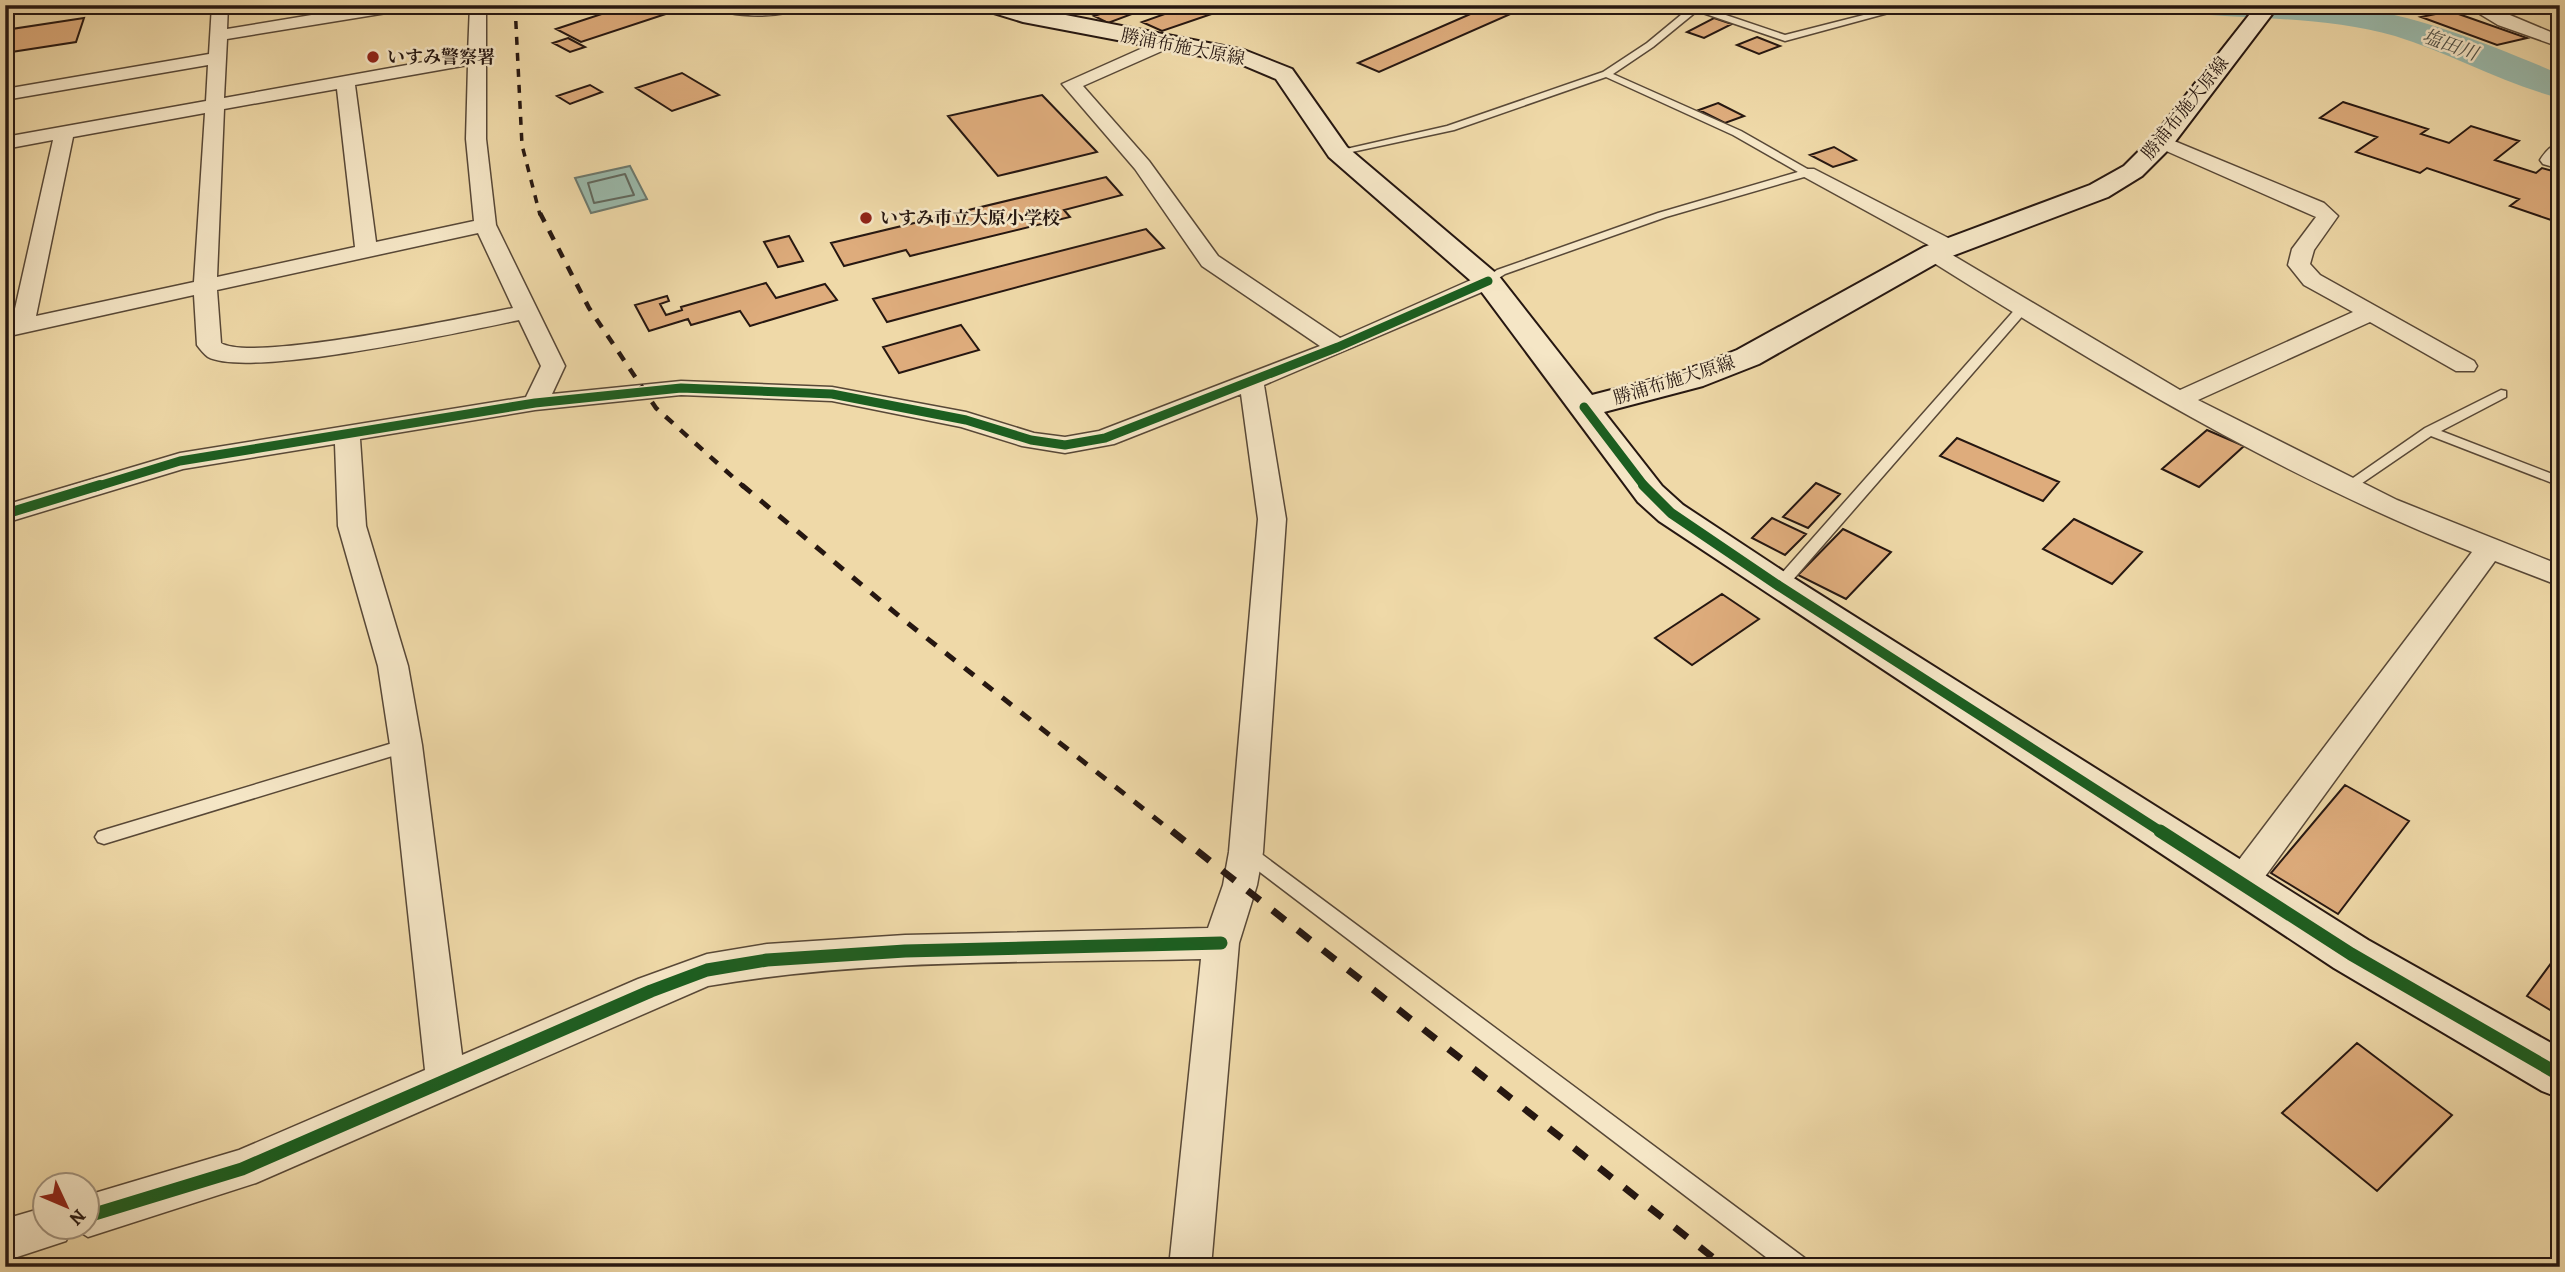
<svg xmlns="http://www.w3.org/2000/svg" width="2565" height="1272" viewBox="0 0 2565 1272" font-family="Alegreya,'Noto Serif JP',serif">
  <rect width="100%" height="100%" fill="#efd9a8"/>
  <filter id="stains"><feTurbulence type="fractalNoise" baseFrequency=".00286" numOctaves="4"/><feColorMatrix values="0 0 0 0 .2 0 0 0 0 .09 0 0 0 0 .02 0 0 0 .5 -.17"/></filter>
  <radialGradient id="worn" r=".72"><stop offset=".6" stop-color="#630" stop-opacity="0"/><stop offset="1" stop-color="#630" stop-opacity=".3"/></radialGradient>
  <path fill="#9abaac" stroke="#6c796e" stroke-width="2" d="M630 166 647 199 591 213 575 178Z"/>
  <g fill="none" stroke-linecap="round" stroke-linejoin="round">
    <path stroke="#60685e" stroke-width="2" d="M625 174 634 195 594 203 588 183Z"/>
    <path fill="#9abaac" fill-rule="evenodd" d="M2193 5C2242 5 2295 0 2344 6 2420 15 2490 45 2560 74V98C2503 84 2451 53 2395 36 2336 19 2271 19 2210 15L2198 12Z"/>
  </g>
  <path fill="#deac7c" stroke="#261711" stroke-width="2" d="M629 5 687 7 581 42 556 29Z
    M1126 5 1140 11 1108 23 1094 16Z
    M1190 5 1232 7 1162 31 1142 22Z
    M1491 5H1531L1379 72 1358 63Z
    M1757 5H1801L1785 14Z
    M2450 11 2527 38 2497 45 2421 17Z
    M84 18 76 42 5 53 12 29Z
    M1714 18 1732 24 1704 38 1687 32Z
    M1757 37 1780 46 1759 54 1737 45Z
    M568 38 585 47 570 52 553 43Z
    M682 73 719 95 672 111 636 88Z
    M590 85 602 92 570 104 557 96Z
    M1042 95 1097 152 998 176 948 116Z
    M2343 102 2428 129 2421 134 2449 143 2471 126 2519 141 2495 160 2536 173 2542 168 2560 173V223L2510 206 2519 199 2427 168 2420 173 2356 152 2377 137 2320 118Z
    M1718 103 1744 116 1725 123 1699 110Z
    M1834 147 1856 160 1833 167 1810 155Z
    M1106 177 1122 195 1064 210 1070 217 910 256 906 250 844 266 831 243Z
    M1146 229 1164 248 887 322 873 299Z
    M789 236 803 261 778 267 764 242Z
    M766 283 776 298 825 284 837 300 750 326 740 311 691 325 688 319 649 331 635 305 667 296 669 301 660 304 666 315 682 310 681 307Z
    M961 325 979 350 899 373 883 347Z
    M2207 430 2244 446 2199 487 2162 469Z
    M1957 438 2059 482 2043 501 1940 456Z
    M1816 483 1840 494 1808 528 1783 517Z
    M1772 518 1806 534 1785 555 1752 538Z
    M2074 519 2142 552 2112 584 2043 549Z
    M1843 529 1891 552 1846 599 1798 575Z
    M1722 594 1759 619 1692 665 1655 638Z
    M2345 785 2409 821 2338 914 2271 873Z
    M2560 951V1016L2527 996Z
    M2357 1043 2452 1115 2377 1191 2282 1113Z"/>
  <g fill="none" stroke-linecap="round" stroke-linejoin="round">
    <defs>
      <path id="lane" d="M1693 5H1703L1702 7 1785 35 1899 6 1903 9 1785 41 1697 11 1653 47 1613 74 1741 131 1811 171V175L1666 217 1505 274 1488 285 1482 281 1497 270 1658 213 1798 172 1733 135 1606 77 1454 130 1338 155 1333 152 1447 126 1603 72 1647 43Z
        M2022 305 2026 306V312L1784 590H1774L1771 586 1774 582 2018 306Z
        M2501 390 2506 391V397L2441 431 2560 477V486L2431 436 2352 490 2347 491 2340 487 2425 428Z
        M406 739 412 740 414 745 412 750 104 844 98 842 95 837 98 832 104 830Z
        M1246 845 1252 847 1806 1259 1809 1267H1779L1240 857 1237 852 1240 847Z"/>
      <path id="street" d="M212 5H228L227 29 372 5H413L405 10 227 39 224 98 468 54 470 5H486V139L496 225 565 366 552 394 681 381 832 387 966 412 1034 433 1065 437 1099 431 1320 346 1202 266 1135 169 1062 84 1165 38 1171 39 1174 43 1171 47 1083 86 1149 161 1218 256 1340 338 1480 276H1496L1499 281 1496 286 1264 385 1286 519 1263 852 1257 885 1239 943 1211 1267H1169L1201 959C1037 963 870 958 708 986L256 1183 88 1237 72 1227 66 1241 5 1261V1219L46 1207V1226H88V1195L239 1150 425 1070 390 745 378 666 338 526 335 444 183 469 5 523V505L180 453 526 397 541 366 519 320C466 331 248 379 208 357 204 354 200 349 197 345L194 295 5 337V323L12 322 53 140 5 149V137L206 101 208 65 5 100V89L209 54ZM468 65 466 139 474 221 376 242 355 85ZM337 89 355 247 217 277 224 109ZM205 113 194 282 36 316 73 137ZM478 233 513 308C468 317 251 363 221 343L217 290ZM1241 394 1258 519 1229 852 1223 885 1208 928 905 935 767 944 707 954 638 979 462 1055 422 745 408 666 366 526 360 439 535 410 681 395 832 401 961 427 1022 446 1065 453 1114 444Z
        M709 5H807C792 19 724 19 709 5Z
        M2465 5H2486L2560 36V47L2498 25Z
        M2162 136 2324 203 2338 216 2314 250 2310 264 2320 275 2474 361 2477 366 2474 371H2456L2370 322 2198 400 2397 500 2560 565V586L2495 561 2253 893 2241 897 2229 893 2224 883 2229 873 2472 552C2279 476 2101 368 1926 258L1923 253 1932 247 1797 173 1800 169H1814L1956 242 1959 247 1949 253 2180 390 2353 312 2304 285 2288 265 2292 249 2316 217 2155 146 2152 142Z
        M2560 143V161L2550 166 2543 164 2540 160C2545 152 2551 145 2560 143Z"/>
      <path id="secondary" d="M981 5H1015L1244 50 1292 69 1347 147 1498 275 1592 395 1681 372 1737 350 1924 247 2090 185 2124 166 2153 137 2257 5H2279L2171 147 2142 176 2108 197 1944 259 1759 364 1703 386 1604 412 1662 486 1683 505 1792 577 2368 940 2560 1048V1098L2542 1091 2334 968 1659 521 1638 502 1478 287 1329 157 1276 79 1238 63 1023 22 984 10Z"/>
    </defs>
    <use href="#lane" stroke="#584837" stroke-width="3"/>
    <use href="#street" stroke="#584837" stroke-width="3"/>
    <use href="#secondary" stroke="#261711" stroke-width="4"/>
    <use href="#lane" fill="#f5e6c6" fill-rule="evenodd"/>
    <use href="#street" fill="#f5e6c6" fill-rule="evenodd"/>
    <use href="#secondary" fill="#f5e6c6" fill-rule="evenodd"/>
    <path stroke="#261711" stroke-width="3.5" stroke-dasharray="8 8" stroke-linecap="butt" d="M515 5 522 145 540 215"/>
    <path stroke="#261711" stroke-width="4.5" stroke-dasharray="10 10" stroke-linecap="butt" d="M540 213 589 308 656 408 744 487"/>
    <path stroke="#261711" stroke-width="5" stroke-dasharray="12 12" stroke-linecap="butt" d="M742 485 905 621 1174 833"/>
    <path stroke="#261711" stroke-width="7" stroke-dasharray="16 16" stroke-linecap="butt" d="M1172 831 1725 1267"/>
    <defs>
      <path id="cycleway-far2" d="M1584 407 1645 487
        M95 487 180 461 535 403 681 388 832 394 966 420 1031 440 1065 445 1105 438 1338 347 1488 281"/>
      <path id="cycleway-far1" d="M1643 485 1671 513 1779 586 2163 833
        M5 514 100 485"/>
      <path id="cycleway" d="M2160 831 2351 954 2560 1075
        M88 1216 242 1169 651 991 707 970 767 960 905 951 1221 943"/>
    </defs>
    <use href="#cycleway-far2" stroke="#f5e6c6" stroke-width="12"/>
    <use href="#cycleway-far1" stroke="#f5e6c6" stroke-width="15"/>
    <use href="#cycleway" stroke="#f5e6c6" stroke-width="18"/>
    <use href="#cycleway-far2" stroke="#1b5e20" stroke-width="9"/>
    <use href="#cycleway-far1" stroke="#1b5e20" stroke-width="10"/>
    <use href="#cycleway" stroke="#1b5e20" stroke-width="13"/>
  </g>
  <g fill="#8f2418" stroke="#f5e6c6" stroke-width="2.5">
    <circle cx="373" cy="57" r="7"/>
    <circle cx="866" cy="218" r="7"/>
  </g>
  <g text-anchor="middle" dominant-baseline="central" stroke-width="5" stroke-linejoin="round" paint-order="stroke">
    <g font-size="18" fill="#261711" stroke="#f5e6c6">
      <text transform="translate(1183 47) rotate(11)">勝浦布施大原線</text>
      <text transform="translate(2185 108) rotate(-51)">勝浦布施大原線</text>
      <text transform="translate(1674 380) rotate(-17)">勝浦布施大原線</text>
    </g>
    <g font-size="18" font-weight="bold" fill="#261711" stroke="#f5e6c6" text-anchor="start">
      <text x="387" y="57">いすみ警察署</text>
      <text x="880" y="218">いすみ市立大原小学校</text>
    </g>
    <g font-size="19" font-style="italic" fill="#4f5047" stroke="#f5e6c6">
      <text transform="translate(2450 45) rotate(20)">塩田川</text>
    </g>
  </g>
  <rect width="2565" height="1272" fill="none" stroke="#efd9a8" stroke-width="28"/>
  <rect x="7" y="7" width="2551" height="1258" fill="none" stroke="#261711" stroke-width="3.5"/>
  <rect x="14" y="14" width="2537" height="1244" fill="none" stroke="#261711" stroke-width="2"/>
  <g transform="translate(66 1206) rotate(134)"><circle r="33" fill="#f5e6c6" stroke="#a2937e" stroke-width="2"/>
  <path d="M0-5L12 26L0 18L-12 26Z" fill="#8f2418"/>
  <text y="-10" font-size="19" font-weight="bold" text-anchor="middle" fill="#261711">N</text>
  </g>
  <rect width="100%" height="100%" filter="url(#stains)"/>
  <rect width="100%" height="100%" fill="url(#worn)"/>
</svg>
